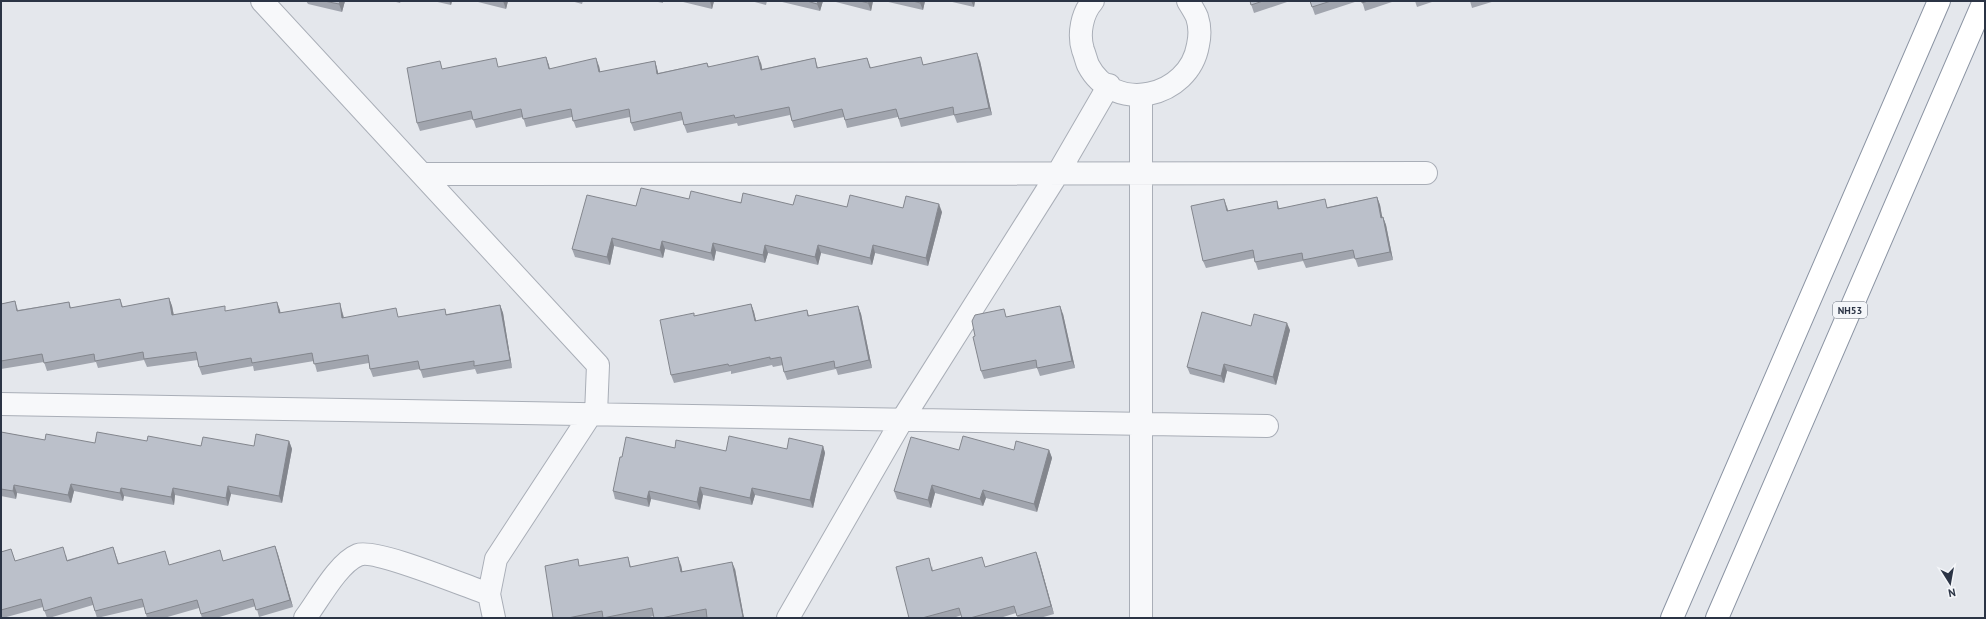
<svg xmlns="http://www.w3.org/2000/svg" width="1986" height="619" viewBox="0 0 1986 619" font-family="'PT Sans',sans-serif">
  <rect width="100%" height="100%" fill="#e4e7ec"/>
  <g fill="none" stroke-linecap="round" stroke-linejoin="round">
    <defs>
      <path id="minor" d="M262 1 598 365 596 414
        M1093 1C1082 13 1078 34 1083 50 1085 55 1086 60 1088 65 1114 115 1189 98 1198 45 1200 36 1200 26 1197 17 1195 12 1191 6 1188 1
        M1141 95V618
        M422 174 1426 173
        M1 404 1267 426
        M305 618C318 601 338 563 358 555 375 548 467 587 489 594
        M494 618 489 594 496 559 591 414
        M788 618 902 420 1058 173 1109 85"/>
      <path id="highway" d="M1672 618 1939 1
        M1717 618 1984 1"/>
    </defs>
    <use href="#minor" stroke="#a9aeb7" stroke-width="24"/>
    <use href="#highway" stroke="#8b94a3" stroke-width="24"/>
    <use href="#minor" stroke="#f7f8fa" stroke-width="22"/>
    <use href="#highway" stroke="#fff" stroke-width="22"/>
  </g>
  <path fill="#a1a5ae" d="M306 1H345L342 12 308 4Z
    M392 1H401L400 3Z
    M433 1H452L451 5Z
    M474 1H508L506 9Z
    M571 1H583L582 4Z
    M653 1H663V3Z
    M679 1H714L712 9Z
    M751 1H767L766 5Z
    M778 1H823L820 11Z
    M832 1H873L871 11Z
    M884 1H925L923 10Z
    M948 1H975L974 7Z
    M1250 1H1290L1254 13Z
    M1310 1H1358L1315 15Z
    M1362 1H1395L1365 11Z
    M1415 1H1435L1417 7Z
    M1470 1H1495L1472 8Z
    M546 57 550 69 599 66 600 72 655 61 658 73 707 63 709 67 761 63 762 69 815 58 818 68 867 58 871 68 980 61 992 115 957 123 954 115 901 127 898 117 847 128 844 117 794 128 792 121 790 115 738 126 737 123 687 133 684 125 683 120 634 131 631 123 630 117 576 128 572 117 526 127 523 117 476 128 473 119 420 131 417 123 499 67Z
    M1377 197 1380 205 1382 218 1383 217 1386 225 1393 260 1358 267 1355 258 1306 268 1303 261 1258 270 1254 258 1206 268 1203 261 1227 207 1228 211 1277 201 1279 208 1328 207Z
    M689 199 793 205 847 207 903 208 942 212 928 266 875 253 872 265 821 253 818 265 768 253 765 263 716 251 714 261 665 249 663 258 614 246 610 265 575 257 572 249 636 206Z
    M169 298 172 306 174 315 226 311 280 310V313L342 311 344 317H399L447 314 500 305 503 313 512 368 477 374 475 369 423 378 420 369 373 377 370 369 369 363 317 372 314 361 254 371 253 366 202 375 199 367 198 360 147 367 144 360 98 368 96 362 47 371 44 362 1 369V304L15 301 18 310 69 302 71 308 120 299 123 307Z
    M751 304 754 312 756 321 807 310 809 316 858 306 861 314 872 368 838 375 836 369 787 380 784 372 783 365 773 367 772 365 731 374V371L674 383 671 375 695 316Z
    M1063 314 1075 368 1040 376 1037 368 984 379 981 371 975 336 1007 317Z
    M1251 326 1290 330 1276 385 1227 371 1224 383 1190 374 1187 367Z
    M1 432 45 440 95 443 147 441 201 446H254L289 441 292 449 282 503 231 494 228 506 175 495 174 505 124 496 123 501 74 491 71 503 17 493 16 499 1 496Z
    M823 446 825 453 813 508 755 495 752 505 703 495 700 510 651 499 649 507 615 499 613 491 622 457 675 448 726 451 787 449Z
    M959 450H1049L1052 458 1037 512 986 498 983 506 935 493 931 508 897 499 894 491Z
    M275 546 293 607 259 617 256 606 216 618H202L199 608 164 618H147L144 607 97 618 93 605 49 618H47L43 607 3 618H1V552L11 549 15 561 66 555 67 560 113 547 119 564 168 559 169 565 223 561Z
    M628 557 631 567 681 565 682 571 735 569 744 618H707V617L704 618H654V616L646 618H553Z
    M1039 560 1054 614 1040 618H1018L1016 613 1000 618H962V615L953 618H909L932 566 933 571 985 567Z"/>
  <path fill="#83868d" d="M340 1H345L342 12 339 4Z
    M449 1H452L451 5Z
    M503 1H508L506 9Z
    M710 1H714L712 9Z
    M818 1H823L820 11 817 4Z
    M869 1H873L871 11 868 3Z
    M920 1H925L923 10 920 3Z
    M971 1H975L974 7Z
    M977 53 980 61 992 115 989 108Z
    M758 56 761 63 764 77 761 70Z
    M546 57 549 65 551 77Z
    M596 58 599 66 602 80 599 72Z
    M655 61 657 68 660 81 657 74Z
    M1377 197 1380 205 1384 226 1381 218Z
    M1224 199 1227 207 1230 219 1227 211Z
    M939 204 942 212 928 266 926 258Z
    M1383 217 1386 225 1393 260 1390 252Z
    M612 238 614 246 610 265 607 257Z
    M662 241 665 249 663 258 660 250Z
    M713 243 716 251 714 261 711 253Z
    M765 245 768 253 765 263 763 255Z
    M818 245 821 253 818 265 815 257Z
    M873 245 875 253 872 265 870 258Z
    M169 298 172 306 175 323 172 315Z
    M277 302 280 310 282 321 279 313Z
    M340 303 342 311 345 325 342 318Z
    M751 304 754 312 758 329 755 321Z
    M500 305 503 313 512 368 510 360Z
    M858 306 861 314 872 368 869 360Z
    M1060 306 1063 314 1075 368 1072 361Z
    M1287 323 1290 330 1276 385 1273 377Z
    M1224 364 1227 371 1224 383 1221 376Z
    M289 441 292 449 282 503 279 496Z
    M823 446 825 453 813 508 810 500Z
    M1049 450 1052 458 1037 512 1034 504Z
    M71 484 74 491 71 503 68 495Z
    M14 485 17 493 16 499 13 491Z
    M932 485 935 493 931 508 928 500Z
    M228 486 231 494 228 506 226 498Z
    M700 487 703 495 700 510 697 502Z
    M121 488 124 496 123 501 120 493Z
    M173 488 175 495 174 505 171 497Z
    M752 488 755 495 752 505 750 498Z
    M983 490 986 498 983 506 980 499Z
    M649 491 651 499 649 507 647 499Z
    M275 546 278 554 293 607 290 600Z
    M1036 552 1039 560 1054 614 1051 606Z
    M678 557 681 565 684 579 681 572Z
    M732 562 735 569 744 618H743V617Z"/>
  <path fill="#bbc0ca" stroke="#83868d" d="M324 1H340L339 4Z
    M807 1H818L817 4Z
    M860 1H869L868 3Z
    M913 1H920V3Z
    M1250 1H1263L1251 5Z
    M1310 1H1331L1312 7Z
    M1362 1H1368L1362 3Z
    M977 53 989 108 954 115 953 107 899 119 896 109 845 120 842 109 792 121 789 107 735 118 734 115 684 125 681 112 631 123 629 109 573 121 571 109 523 119 521 109 473 120 471 111 417 123 407 68 440 61 442 69 496 58 498 67 546 57 549 69 596 58 599 72 655 61 657 74 707 63 708 67 758 56 761 70 815 58 817 68 867 58 870 68 921 57 923 65Z
    M641 188 689 199 691 191 741 203 743 193 793 205 796 195 847 207 850 195 903 208 906 196 939 204 926 258 873 245 870 258 818 245 815 257 765 245 763 255 713 243 711 253 662 241 660 250 612 238 607 257 572 249 587 195 636 206Z
    M1377 197 1381 218 1383 217 1390 252 1355 259 1353 250 1303 260 1302 253 1255 262 1253 250 1203 261 1191 206 1224 199 1227 211 1277 201 1278 209 1325 199 1327 208Z
    M169 298 172 315 225 306V311L277 302 279 313 340 303 342 318 396 308 398 317 445 309 446 315 500 305 510 360 474 366V361L420 370 418 361 370 369 368 355 314 364 312 353 252 363 251 358 199 367 196 352 144 359 143 352 95 361 94 354 44 363 42 354 1 361V304L15 301 17 311 69 302 70 308 120 299 122 307Z
    M751 304 755 321 807 310 808 316 858 306 869 360 835 368 834 361 784 372 781 357 770 359V357L729 366 728 364 671 375 660 320 694 313V316Z
    M1060 306 1072 361 1037 368 1036 360 981 371 973 337 975 336 972 321 975 315 1004 309 1006 317Z
    M1202 312 1251 326 1254 314 1287 323 1273 377 1224 364 1221 376 1187 367Z
    M1 432 45 440 46 434 95 443 97 432 147 441 148 436 201 446 203 437 254 446 256 434 289 441 279 496 228 486 226 498 173 488 171 497 121 488 120 493 71 484 68 495 14 485 13 491 1 489Z
    M729 436 787 449 789 438 823 446 810 500 752 488 750 498 700 487 697 502 649 491 647 499 613 491 620 457H622L626 437 675 448 676 440 726 451Z
    M963 436 1014 450 1016 441 1049 450 1034 504 983 490 980 499 932 485 928 500 894 491 911 437 959 450Z
    M275 546 290 600 256 610 253 599 201 614 197 600 146 614 142 599 95 611 91 597 44 611 41 599 1 610V552L11 549 15 561 63 547 67 561 113 547 118 564 165 551 169 565 220 550 223 561Z
    M1036 552 1051 606 1017 616 1014 606 970 618H962L959 608 922 618H909L896 567 929 558 932 571 982 557 985 567Z
    M628 557 630 567 678 557 681 572 732 562 743 617 737 618H707L706 609 661 618H654L652 608 603 618 602 611 568 618H553L545 566 578 559 579 566Z"/>
  <g text-anchor="middle" dominant-baseline="central" stroke-width="3" stroke-linejoin="round" paint-order="stroke">
    <rect fill="#f4f6f9" stroke="#676e7b" stroke-width="1" x="1833" y="302" width="34" height="16" rx="3"/>
    <g font-size="10" font-weight="bold" fill="#2b3445">
      <text x="1850" y="310">NH53</text>
    </g>
  </g>
  <rect width="1986" height="619" fill="none" stroke="#2b3445" stroke-width="4"/>
  <g transform="translate(1950 583) rotate(169)" stroke="#f4f6f9" stroke-width="3" paint-order="stroke">
  <path d="M0-3L7 15L0 10L-7 15Z" fill="#2b3445"/>
  <text y="-6" font-size="11" font-weight="bold" text-anchor="middle" fill="#2b3445">N</text>
  </g>
</svg>
